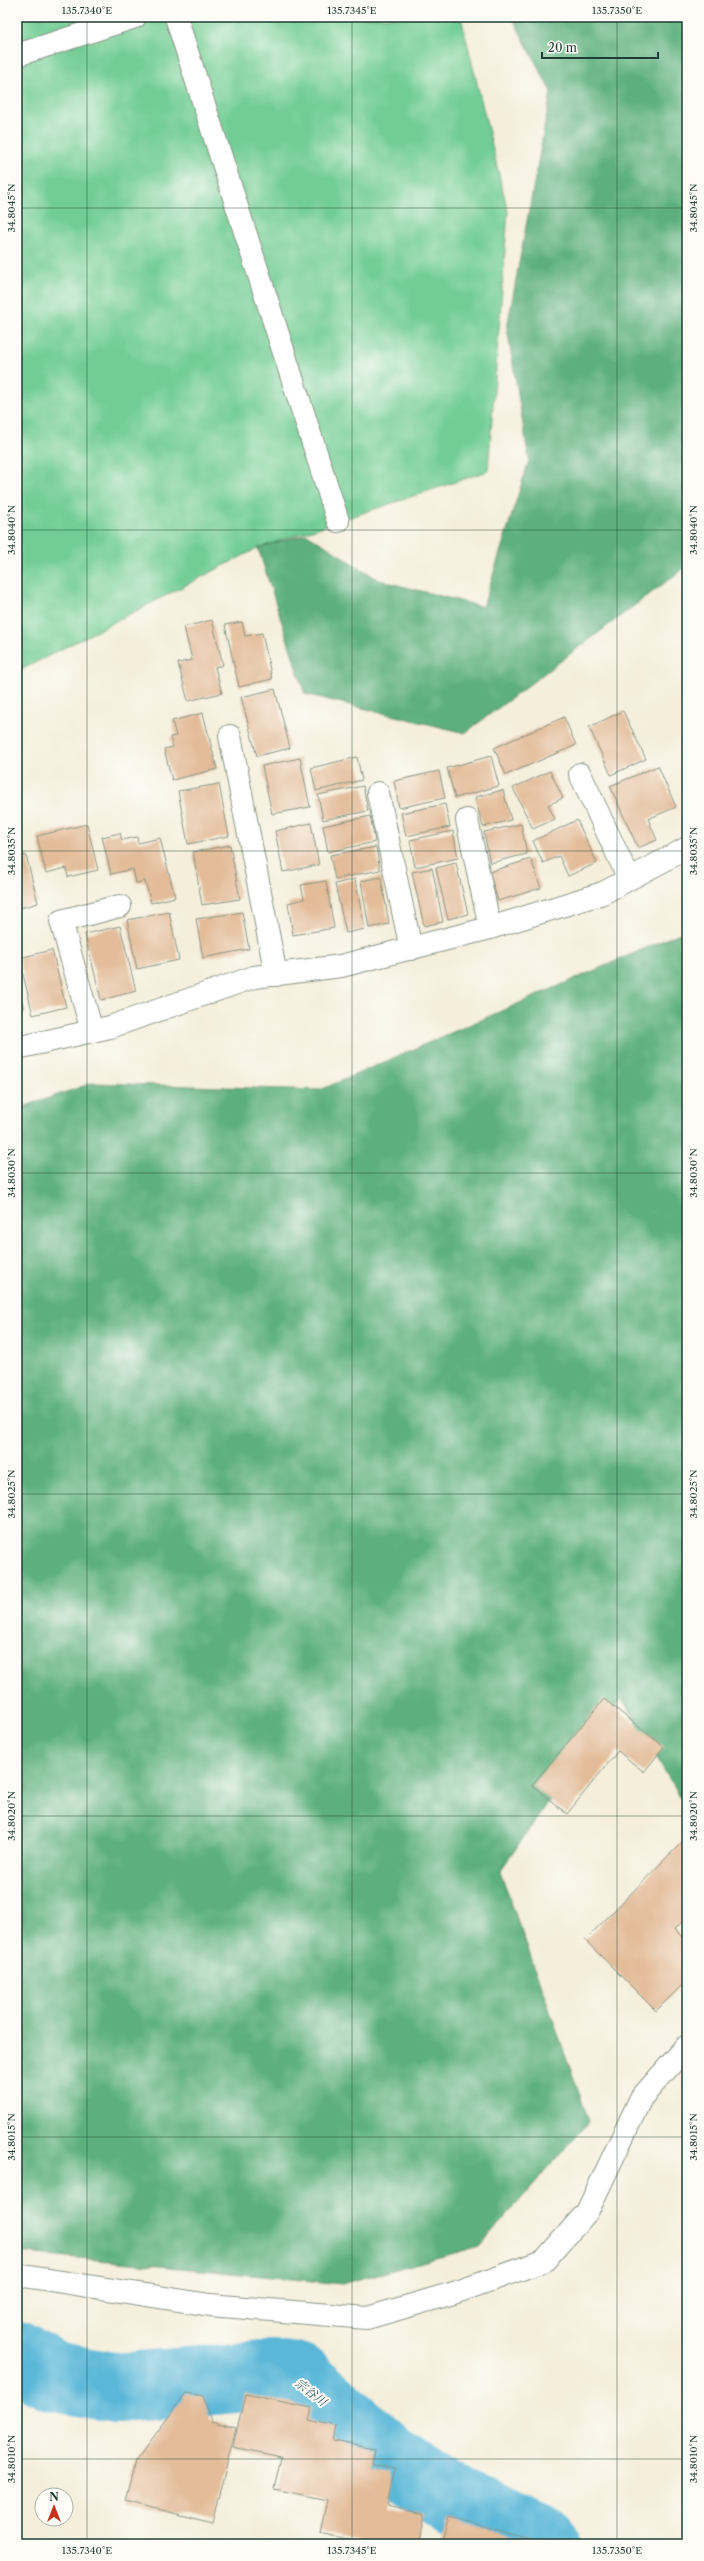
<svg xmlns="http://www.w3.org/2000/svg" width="704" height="2561" viewBox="0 0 704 2561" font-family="'Libre Caslon Text','Noto Serif JP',serif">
  <rect width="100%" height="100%" fill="#fdfcf7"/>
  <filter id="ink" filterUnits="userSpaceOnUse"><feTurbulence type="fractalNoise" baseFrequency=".025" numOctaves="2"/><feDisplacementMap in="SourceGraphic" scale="8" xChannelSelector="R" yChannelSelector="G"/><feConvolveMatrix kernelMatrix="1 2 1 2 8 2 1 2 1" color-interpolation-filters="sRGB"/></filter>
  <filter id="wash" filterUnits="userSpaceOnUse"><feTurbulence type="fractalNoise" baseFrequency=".012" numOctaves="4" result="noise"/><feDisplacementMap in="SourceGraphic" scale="16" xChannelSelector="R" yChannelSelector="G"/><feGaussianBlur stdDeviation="0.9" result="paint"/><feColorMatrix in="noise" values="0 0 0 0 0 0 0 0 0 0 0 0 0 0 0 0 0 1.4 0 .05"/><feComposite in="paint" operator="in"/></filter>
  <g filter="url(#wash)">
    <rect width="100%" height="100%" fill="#f4eeda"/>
    <path fill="#72cd94" stroke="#488564" d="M17 17H461L508 212 488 471 258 548 17 672Z"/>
    <path fill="#5db07e" stroke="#3e7659" d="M512 17H687V566L465 733 305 694 258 548 307 534 379 580 483 607 529 460 507 328 551 92Z
      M687 930V1809L622 1698 500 1871 589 2121 480 2246 342 2284 17 2252V1109L92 1083 320 1090Z"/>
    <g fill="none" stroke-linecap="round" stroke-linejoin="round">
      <path stroke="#5ab7d8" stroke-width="70" d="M17 2356 52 2376 117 2388 273 2375 297 2378 388 2457 454 2500 546 2544"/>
    </g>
    <g id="blocks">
      <path fill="#e3bc99" d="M212 620 223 665 215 667 222 693 188 701 178 663 192 660 184 627Z
        M242 622 245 636 262 633 272 679 239 687 225 625Z
        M275 689 290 748 257 756 241 697Z
        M623 711 646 759 611 775 589 727Z
        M203 713 217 769 172 780 164 749 173 747 170 737 176 736 172 721Z
        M564 717 576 745 506 775 494 748Z
        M491 756 499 786 455 798 447 768Z
        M357 757 362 780 316 791 311 768Z
        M300 758 310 807 272 814 262 766Z
        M658 766 676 807 648 819 657 840 638 848 610 786Z
        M439 771 445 798 399 808 394 781Z
        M550 771 563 798 548 805 555 819 533 829 513 788Z
        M219 784 229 836 188 844 178 791Z
        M363 786 368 811 323 820 318 795Z
        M503 790 511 820 483 827 475 797Z
        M445 804 450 827 406 836 401 813Z
        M370 816 375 842 328 852 323 826Z
        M577 820 597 863 568 876 559 856 543 863 533 841Z
        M311 823 319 865 283 872 275 831Z
        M87 824 98 870 68 877 66 868 46 873 37 836Z
        M521 824 527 854 490 863 484 832Z
        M453 831 458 858 415 867 410 840Z
        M120 833 122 840 137 837 138 843 160 838 175 897 151 903 145 881 136 883 133 869 111 874 102 837Z
        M230 845 240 899 202 905 193 852Z
        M376 847 380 870 335 879 330 855Z
        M26 855 38 903 17 909V857Z
        M531 859 541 888 498 901 489 872Z
        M456 863 468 914 448 919 436 868Z
        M432 868 443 922 424 926 412 872Z
        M381 877 389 924 369 928 361 881Z
        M355 879 365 929 346 933 335 884Z
        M326 881 334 928 293 935 288 903 304 899 301 885Z
        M169 912 179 960 137 969 127 920Z
        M242 912 249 949 203 958 196 919Z
        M120 926 136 991 101 1000 85 934Z
        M52 950 66 1007 33 1015 19 958Z
        M17 983 24 1009 17 1010Z
        M604 1699 664 1747 644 1772 618 1751 567 1814 532 1785Z
        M687 1837V1917L675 1929 687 1941V1980L656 2011 585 1940Z
        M186 2393 203 2396 211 2421 236 2428 212 2523 125 2501 135 2462Z
        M245 2394 312 2408 309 2420 336 2426 333 2441 375 2449 372 2464 394 2468 386 2506 424 2514 418 2544H373L320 2533 327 2500 274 2489 281 2457 233 2447Z
        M448 2517 537 2542 536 2544H440Z"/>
    </g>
  </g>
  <g filter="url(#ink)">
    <use href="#blocks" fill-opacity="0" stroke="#8a9687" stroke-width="1"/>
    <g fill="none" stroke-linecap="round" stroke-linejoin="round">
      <defs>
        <path id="lane" d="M176 17 338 521
          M17 55 135 17
          M230 736 276 975
          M580 774 629 879
          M378 793 411 949
          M467 820 490 928
          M92 1031 61 921 120 906"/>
        <path id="street" d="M17 1048 110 1027 254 977 341 966 490 928 603 893 687 848
          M17 2275 210 2305 367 2318 457 2292 544 2261 587 2212 641 2098 687 2046"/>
      </defs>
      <use href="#lane" stroke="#8a9687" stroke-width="24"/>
      <use href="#street" stroke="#8a9687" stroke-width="24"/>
      <use href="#lane" stroke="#fff" stroke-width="22"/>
      <use href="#street" stroke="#fff" stroke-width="22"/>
    </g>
  </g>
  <path fill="none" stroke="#1f3d34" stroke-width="1" stroke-opacity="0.45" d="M87 17V2544M352 17V2544M617 17V2544M17 208H687M17 530H687M17 851H687M17 1173H687M17 1494H687M17 1816H687M17 2137H687M17 2459H687"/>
  <g text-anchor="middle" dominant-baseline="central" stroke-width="4" stroke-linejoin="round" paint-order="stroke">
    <g font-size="12" font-style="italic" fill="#316265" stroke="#fdfcf7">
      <text transform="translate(311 2392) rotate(38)">宗谷川</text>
    </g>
  </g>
  <rect width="704" height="2561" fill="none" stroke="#fdfcf7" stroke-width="44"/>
  <g transform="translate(54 2507)"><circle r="19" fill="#fdfcf7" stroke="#a4b0a9"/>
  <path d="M0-3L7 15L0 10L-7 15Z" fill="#c8321e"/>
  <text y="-6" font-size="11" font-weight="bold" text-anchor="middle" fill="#1f3d34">N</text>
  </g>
  <path d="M542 52v6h116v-6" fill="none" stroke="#1f3d34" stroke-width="2"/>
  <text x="548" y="52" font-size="12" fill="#1f3d34" stroke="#fdfcf7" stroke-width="3" paint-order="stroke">20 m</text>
  <rect x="22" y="22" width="660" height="2517" fill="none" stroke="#1f3d34" stroke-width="1.5"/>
  <g font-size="10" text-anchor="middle" fill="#1f3d34">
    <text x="87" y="14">135.7340°E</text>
    <text x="352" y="14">135.7345°E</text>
    <text x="617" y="14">135.7350°E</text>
    <text transform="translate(11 208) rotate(-90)" y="4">34.8045°N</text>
    <text transform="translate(693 208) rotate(-90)" y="4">34.8045°N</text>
    <text transform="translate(11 530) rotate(-90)" y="4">34.8040°N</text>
    <text transform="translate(693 530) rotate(-90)" y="4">34.8040°N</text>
    <text transform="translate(11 851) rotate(-90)" y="4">34.8035°N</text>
    <text transform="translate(693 851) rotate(-90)" y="4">34.8035°N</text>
    <text transform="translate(11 1173) rotate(-90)" y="4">34.8030°N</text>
    <text transform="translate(693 1173) rotate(-90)" y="4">34.8030°N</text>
    <text transform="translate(11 1494) rotate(-90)" y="4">34.8025°N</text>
    <text transform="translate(693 1494) rotate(-90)" y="4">34.8025°N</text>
    <text transform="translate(11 1816) rotate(-90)" y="4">34.8020°N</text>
    <text transform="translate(693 1816) rotate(-90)" y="4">34.8020°N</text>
    <text transform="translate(11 2137) rotate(-90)" y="4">34.8015°N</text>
    <text transform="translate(693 2137) rotate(-90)" y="4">34.8015°N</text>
    <text transform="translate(11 2459) rotate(-90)" y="4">34.8010°N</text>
    <text transform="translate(693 2459) rotate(-90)" y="4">34.8010°N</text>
    <text x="87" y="2554">135.7340°E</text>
    <text x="352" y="2554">135.7345°E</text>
    <text x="617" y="2554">135.7350°E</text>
  </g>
</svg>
